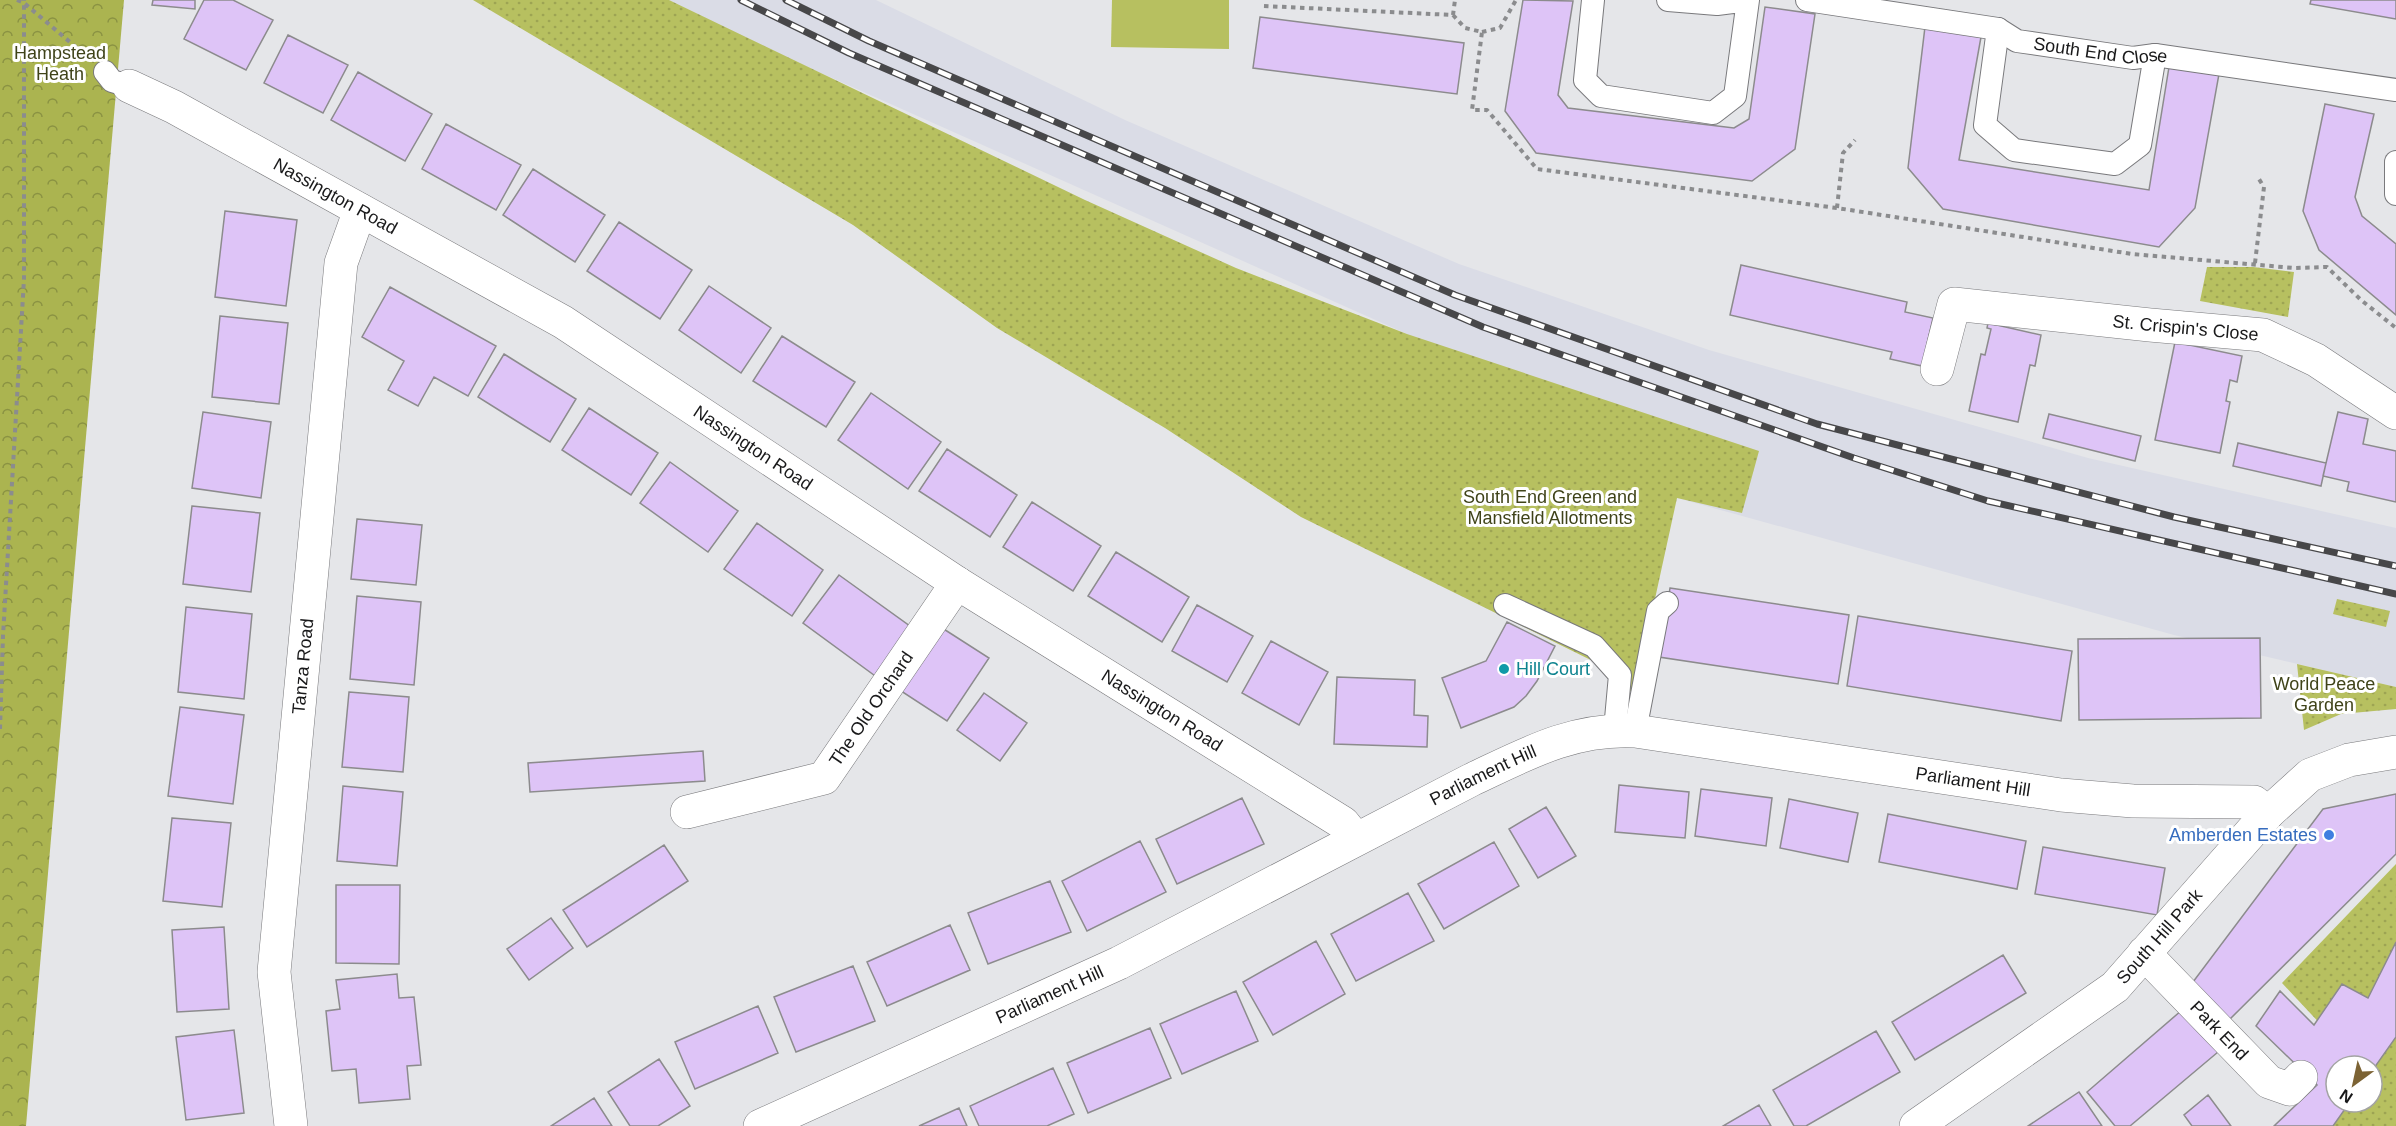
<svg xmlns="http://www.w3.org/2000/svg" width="2396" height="1126" viewBox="0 0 2396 1126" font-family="Helvetica,sans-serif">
  <defs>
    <pattern id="green-dots" width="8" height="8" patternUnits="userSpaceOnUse" patternTransform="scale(1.5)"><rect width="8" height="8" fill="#b7c060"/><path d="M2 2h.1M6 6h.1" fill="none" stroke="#9da453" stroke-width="1.8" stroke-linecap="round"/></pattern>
    <pattern id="forest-crowns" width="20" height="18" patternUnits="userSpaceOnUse" patternTransform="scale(1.5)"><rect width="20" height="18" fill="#abb450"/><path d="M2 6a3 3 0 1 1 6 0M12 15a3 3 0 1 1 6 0" fill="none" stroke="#8a9242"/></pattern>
  </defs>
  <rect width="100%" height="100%" fill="#e5e6e9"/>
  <path fill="#dadce6" d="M669 0H876L1125 120 1459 264 1709 350 2088 458 2396 528V687L2174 635 1677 498 1739 511 1407 334 785 57Z"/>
  <path fill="url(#green-dots)" d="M473 0H669L1085 200 1236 268 1407 334 1759 451 1742 513 1677 498 1634 695 1613 671 1301 517 1165 428 997 328 853 225Z
    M2207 267H2253L2294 272 2288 317 2200 301Z
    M2337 599 2390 611 2386 627 2333 614Z
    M2297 664 2396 687V709L2341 714 2304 730Z
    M2396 864V1126H2313L2336 1102H2372V1066L2355 1061 2282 983Z"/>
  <path fill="url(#forest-crowns)" d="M0 0H124L26 1126H0Z"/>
  <path fill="#b7c060" d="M1112 0H1229V49L1111 47Z"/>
  <path fill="#dec4f7" stroke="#8c8b8d" stroke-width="1.5" d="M153 0H195V9L152 5Z
    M204 0H233L273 20 246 70 184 39Z
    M1523 0 1573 1 1558 95 1568 108 1734 128 1749 119 1765 7 1815 14 1795 149 1752 181 1536 153 1505 111Z
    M2311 0H2396V19L2310 4Z
    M1260 17 1464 43 1457 94 1253 68Z
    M1925 27 1981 37 1959 160 2149 190 2169 67 2219 74 2195 208 2159 247 1943 209 1908 168Z
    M288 35 348 65 323 113 264 83Z
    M358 72 432 114 405 161 331 120Z
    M2325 104 2374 114 2355 197 2362 216 2396 244V315L2319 250 2303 211Z
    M446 124 521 165 496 210 422 169Z
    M533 169 605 215 575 262 503 215Z
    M225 211 297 220 286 306 215 297Z
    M619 222 692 270 660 319 587 271Z
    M1741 265 1907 302 1905 312 1933 318 1922 366 1890 359 1892 352 1730 315Z
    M709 286 771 328 741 373 679 330Z
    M390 287 496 346 468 396 434 377 418 406 388 390 404 361 362 337Z
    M220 316 288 323 279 404 212 397Z
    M1988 323 2041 335 2035 366 2030 365 2018 422 1969 411 1981 354 1985 355 1991 329 1987 328Z
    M782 336 855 382 826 427 753 381Z
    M2175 342 2242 356 2237 382 2230 380 2226 401 2230 402 2220 453 2155 440Z
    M504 354 576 399 550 442 478 397Z
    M871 393 941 442 908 489 838 440Z
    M589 408 658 453 631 495 562 450Z
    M203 412 271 422 261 498 192 488Z
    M2338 412 2368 419 2363 444 2396 451V502L2347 491 2349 482 2323 476Z
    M2049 414 2141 436 2135 461 2043 438Z
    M2238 443 2326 463 2321 486 2233 466Z
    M947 449 1017 495 990 537 919 491Z
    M670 462 738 511 708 552 640 503Z
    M1032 502 1101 546 1073 591 1003 547Z
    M192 506 260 513 251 592 183 584Z
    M357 519 422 525 416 585 351 579Z
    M757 523 823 570 792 616 724 569Z
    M1116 552 1189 597 1162 642 1088 596Z
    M839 575 914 629 878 678 803 623Z
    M1670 588 1849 615 1838 684 1659 657Z
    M357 596 421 602 414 685 350 679Z
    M1197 605 1253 636 1227 682 1172 651Z
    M186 607 252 614 244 699 178 692Z
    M1858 616 2072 651 2061 721 1847 686Z
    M1507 622 1555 646 1537 681 1526 696 1514 707 1461 728 1442 678 1486 661Z
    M939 626 989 658 947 721 898 689Z
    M2260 638 2261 718 2079 720 2078 639Z
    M1271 641 1328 672 1299 725 1242 693Z
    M1337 677 1415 680 1414 715 1428 716 1427 747 1334 744Z
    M349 692 409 697 403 772 342 767Z
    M984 693 1027 723 1000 761 957 730Z
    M180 707 244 715 233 804 168 796Z
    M703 751 705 781 530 792 528 763Z
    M1619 785 1689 792 1685 838 1615 832Z
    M343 786 403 792 397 866 337 861Z
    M1701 789 1772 798 1766 846 1695 836Z
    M2396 794V854L2225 1024 2190 986 2323 809Z
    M1242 798 1264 844 1177 884 1156 839Z
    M1789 799 1858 813 1848 862 1780 848Z
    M1546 807 1576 856 1538 878 1509 829Z
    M1888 814 2026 841 2017 889 1879 862Z
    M172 818 231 823 222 907 163 901Z
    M1140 841 1166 892 1087 931 1062 881Z
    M1494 842 1519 886 1444 929 1418 884Z
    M664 845 688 881 587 947 563 910Z
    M2043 847 2165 868 2157 915 2035 894Z
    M1050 881 1071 932 988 964 968 913Z
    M336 885H400L399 964 336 963Z
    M1408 893 1434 941 1356 981 1331 934Z
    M551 918 573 948 529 980 507 949Z
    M950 925 970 970 887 1006 867 962Z
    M224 927 229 1009 177 1012 172 930Z
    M1316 941 1345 994 1273 1035 1243 982Z
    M2396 942V1037L2372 1071V1066H2336V1102H2350L2333 1126H2274L2317 1085 2256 1026 2280 991 2314 1025 2342 984 2368 998Z
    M2003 955 2026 993 1915 1060 1892 1022Z
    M853 966 875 1021 796 1052 774 997Z
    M397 974 399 998 414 997 421 1065 407 1066 410 1099 359 1103 356 1069 332 1071 326 1011 340 1009 336 980Z
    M1236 991 1258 1041 1182 1074 1160 1024Z
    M758 1006 778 1053 695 1089 675 1042Z
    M2182 1010 2218 1052 2130 1126H2115L2087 1092Z
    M1150 1028 1171 1078 1088 1113 1067 1063Z
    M234 1030 244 1113 186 1120 176 1037Z
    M1876 1031 1900 1072 1806 1126H1794L1773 1090Z
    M659 1059 690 1106 658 1126H630L608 1092Z
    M1053 1068 1074 1114 1047 1126H979L970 1106Z
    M2079 1092 2102 1126H2028Z
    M2208 1095 2231 1126H2192L2184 1115Z
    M594 1098 612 1126H551Z
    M1759 1105 1771 1126H1723Z
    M959 1108 967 1126H919Z"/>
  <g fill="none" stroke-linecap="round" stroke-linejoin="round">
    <defs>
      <g id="service">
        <path d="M1593 0 1585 80 1601 96 1713 113 1735 96 1748 0 1717 4 1668 0"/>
        <path id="s1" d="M1807 0 1998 29 2017 41 2133 58 2155 55 2396 90"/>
        <path d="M1998 29 1985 125 2014 150 2115 164 2140 145 2155 55"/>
        <path d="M105 72 112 81 129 86"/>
        <path d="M2396 162V194"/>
        <path d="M1505 605 1594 646 1620 675 1615 730"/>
        <path d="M1635 731 1658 611 1667 603"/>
      </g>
      <g id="minor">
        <path id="s2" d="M129 86 174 107 563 322 957 583 1343 823 1356 839"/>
        <path id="s3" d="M1937 369 1954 304 2150 325 2263 335 2316 360 2396 413"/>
        <path id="s4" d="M687 812 824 778 957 583"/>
        <path id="s5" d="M2144 953 2269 1082 2289 1089 2301 1077"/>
        <path id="s6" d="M291 1126 274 972 341 263 360 210"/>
        <path id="s7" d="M760 1126 1119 963 1471 780C1526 754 1572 728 1635 731L2061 795 2133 801 2254 802 2268 813"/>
        <path id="s8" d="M1916 1126 2115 987 2268 813 2310 775 2349 760 2396 752"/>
      </g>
    </defs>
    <use href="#service" stroke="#79797c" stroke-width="24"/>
    <use href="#minor" stroke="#79797c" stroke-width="34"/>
    <path stroke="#8b8c8e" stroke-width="4" stroke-dasharray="4.5 4.5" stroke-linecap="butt" d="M17 0 24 3 84 54
      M1264 6 1453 15 1455 0
      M1453 15 1465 28 1482 32 1472 110H1487L1537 169 1837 208 2132 254 2294 268 2327 267 2361 300 2396 328
      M1482 32 1500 28 1516 0
      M1837 208 1843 153 1855 140
      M2255 263 2264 187 2257 176
      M0 729 3 636 24 279V0"/>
    <use href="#service" stroke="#fff" stroke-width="22"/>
    <use href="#minor" stroke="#fff" stroke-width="33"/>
    <defs>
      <path id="rail" d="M741 0 849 53 1483 327 1854 458 1988 501 2396 594
        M786 0 869 41 1455 295 1817 424 2174 517 2396 566"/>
    </defs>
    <use href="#rail" stroke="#474749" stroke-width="7"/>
    <use href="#rail" stroke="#fff" stroke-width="4.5" stroke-dasharray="14" stroke-linecap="butt"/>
  </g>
  <circle fill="#0f9aa8" stroke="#fff" stroke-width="2" cx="1504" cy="669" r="6"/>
  <circle fill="#3f7fe0" stroke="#fff" stroke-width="2" cx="2329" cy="835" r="6"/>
  <g text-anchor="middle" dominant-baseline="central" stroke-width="6" stroke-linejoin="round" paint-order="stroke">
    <g font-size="18" fill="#19191a" stroke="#fff">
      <text stroke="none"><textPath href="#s1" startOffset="300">South End Close</textPath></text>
      <text stroke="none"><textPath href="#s2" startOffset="234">Nassington Road</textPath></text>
      <text stroke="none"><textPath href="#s3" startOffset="300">St. Crispin's Close</textPath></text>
      <text stroke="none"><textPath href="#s2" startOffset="722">Nassington Road</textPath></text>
      <text stroke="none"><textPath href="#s6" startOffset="462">Tanza Road</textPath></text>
      <text stroke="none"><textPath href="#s4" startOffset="225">The Old Orchard</textPath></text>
      <text stroke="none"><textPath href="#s2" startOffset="1208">Nassington Road</textPath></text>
      <text stroke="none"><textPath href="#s7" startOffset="804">Parliament Hill</textPath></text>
      <text stroke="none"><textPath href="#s7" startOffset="1306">Parliament Hill</textPath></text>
      <text stroke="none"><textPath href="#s8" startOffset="310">South Hill Park</textPath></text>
      <text stroke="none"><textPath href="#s7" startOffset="318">Parliament Hill</textPath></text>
      <text stroke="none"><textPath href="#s5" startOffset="108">Park End</textPath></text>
    </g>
    <g font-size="18" fill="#3f4319" stroke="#fff">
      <text x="60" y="53">Hampstead<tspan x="60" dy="21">Heath</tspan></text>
      <text x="1550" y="497">South End Green and<tspan x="1550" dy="21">Mansfield Allotments</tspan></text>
      <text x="2324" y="684">World Peace<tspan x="2324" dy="21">Garden</tspan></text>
    </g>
    <g font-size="18" fill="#0d838f" stroke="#fff" text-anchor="start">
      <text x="1516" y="669">Hill Court</text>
    </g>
    <g font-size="18" fill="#366cbe" stroke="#fff" text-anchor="end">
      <text x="2317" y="835">Amberden Estates</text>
    </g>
  </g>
  <g transform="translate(2354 1084) rotate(213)"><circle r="28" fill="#ffffff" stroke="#a3a3a3" stroke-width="1.5"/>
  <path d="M0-4.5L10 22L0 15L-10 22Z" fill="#7c6334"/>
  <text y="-9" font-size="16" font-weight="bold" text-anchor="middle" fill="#19191a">N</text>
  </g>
</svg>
